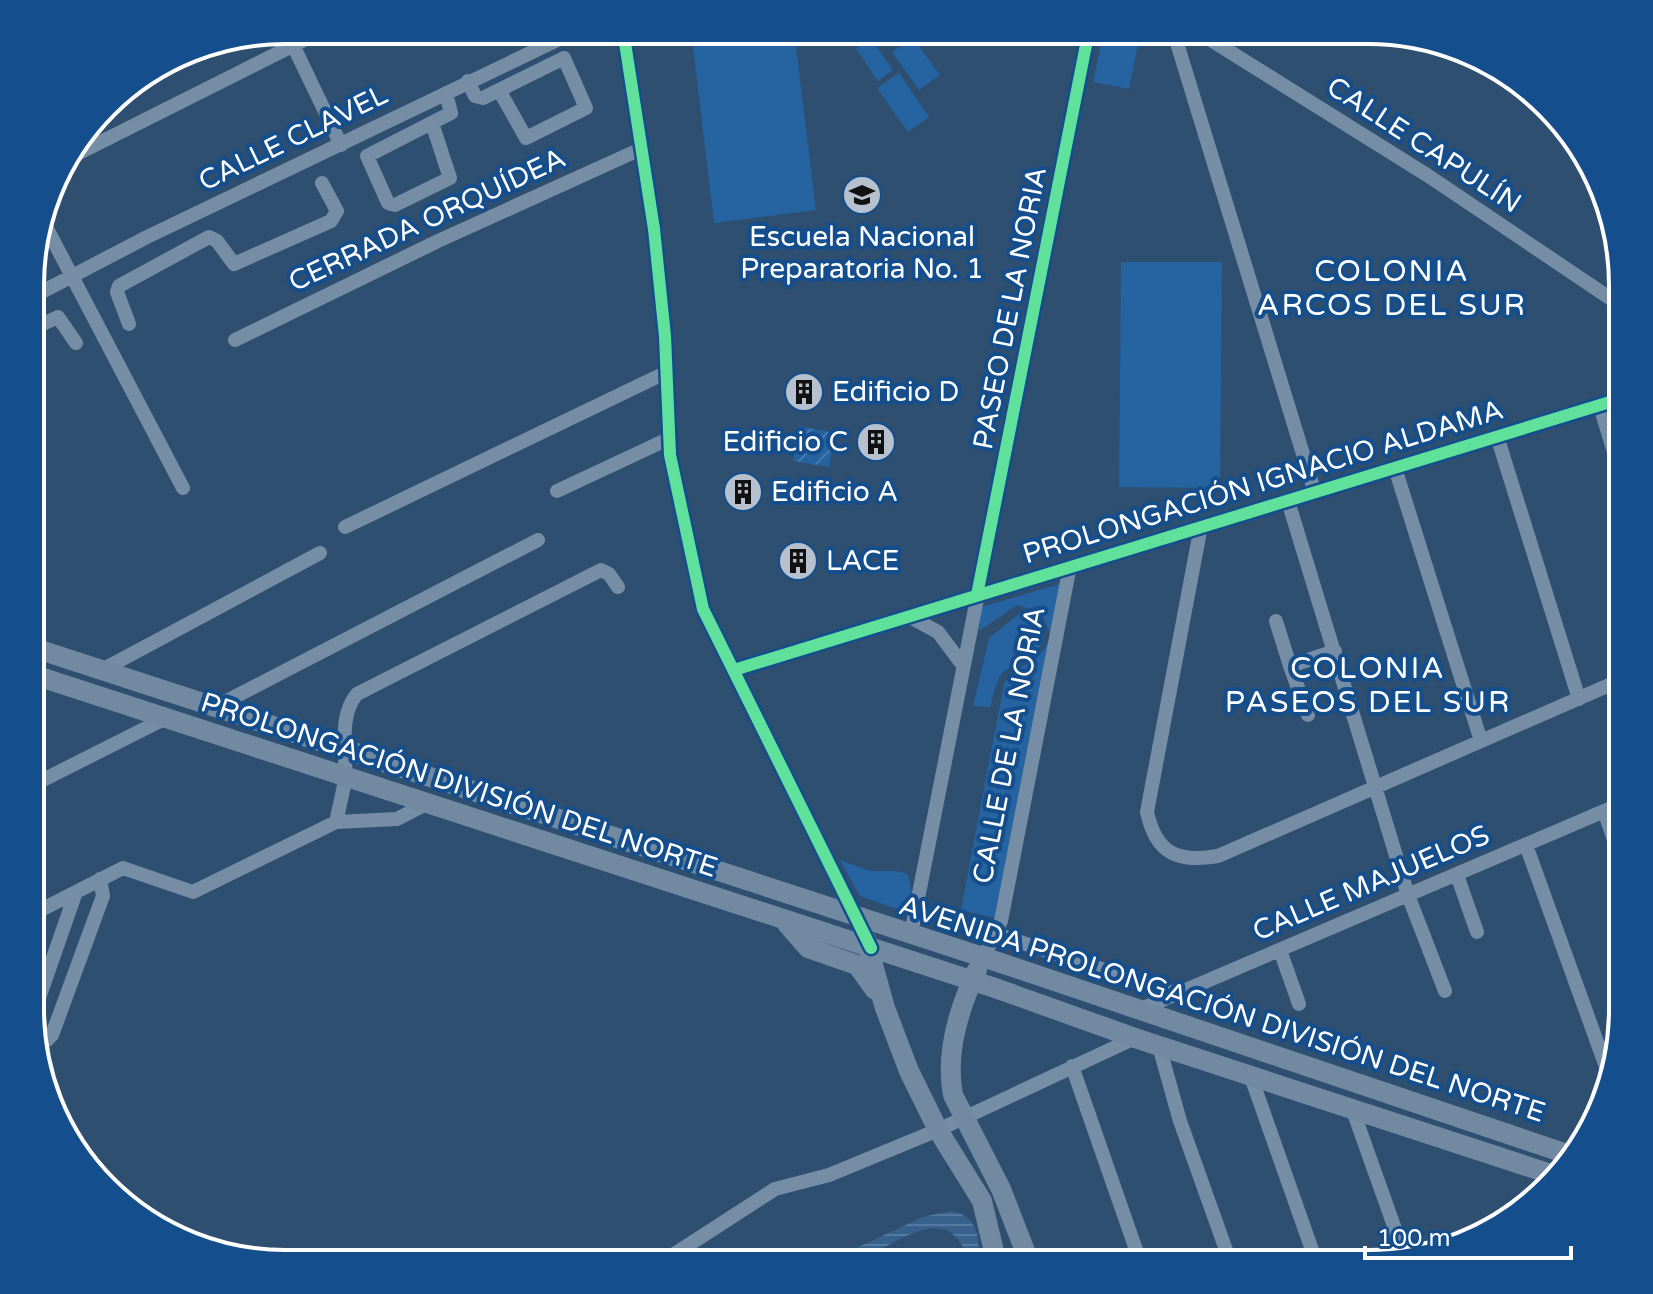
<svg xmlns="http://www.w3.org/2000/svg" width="1653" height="1294" viewBox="0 0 1653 1294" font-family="'Varela Round',sans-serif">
  <defs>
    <pattern id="garden-furrows" width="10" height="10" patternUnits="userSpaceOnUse" patternTransform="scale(2)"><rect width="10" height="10" fill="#2563a1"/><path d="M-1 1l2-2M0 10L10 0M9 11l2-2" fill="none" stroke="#467aaf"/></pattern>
    <pattern id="water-rules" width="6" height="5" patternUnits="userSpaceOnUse" patternTransform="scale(2)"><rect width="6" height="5" fill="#38618e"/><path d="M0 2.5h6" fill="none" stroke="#56799f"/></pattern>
  </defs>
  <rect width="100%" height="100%" fill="#2f4f71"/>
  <path fill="#2563a1" d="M691 30H794L816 210 714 223Z
    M1104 30H1141L1129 89 1093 82Z
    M870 38 893 70 878 81 856 49Z
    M913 38 940 75 919 90 892 52Z
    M899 73 929 117 908 132 877 88Z
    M1121 262H1222L1220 488 1119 487Z
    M1067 582 995 918 961 910 1004 684C1016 662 1038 668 1051 636L1041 612 1017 605 979 631 981 607Z
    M1019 614C1028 615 1036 617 1041 626 1056 653 1010 660 1000 676 995 684 993 698 990 707L973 706 989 638Z
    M840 860 870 871H896L908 874 912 895 908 913 860 896Z"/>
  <path fill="url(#garden-furrows)" d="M799 426 835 433 829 467 793 461Z"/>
  <path fill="url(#water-rules)" d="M950 1211C979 1215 980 1239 978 1264H967C967 1255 964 1248 959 1241 934 1204 878 1258 847 1264 840 1265 830 1264 822 1264L923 1217Z"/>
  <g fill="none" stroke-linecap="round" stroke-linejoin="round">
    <path stroke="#768ea5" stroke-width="14" d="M623 30 654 229 665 336 670 455 703 609 853 915
      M1173 30 1315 493
      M1195 30 1427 175 1623 307
      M293 45 341 145
      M468 81 475 96 483 98 564 58 586 108 526 138 499 90
      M432 123 450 178 395 205 388 203 367 156 451 113 446 93
      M63 161 324 30
      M43 221 183 488
      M32 297 147 237 578 30
      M129 324 117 292 119 286 209 237 217 241 234 264 331 221 337 211 322 183
      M32 329 58 317 76 343
      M235 340 438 241 643 148
      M1600 406 1623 482
      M1497 436 1579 699
      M1395 468 1481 741
      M557 491 668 439
      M1288 501 1408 895 1445 991
      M1201 526 1147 812C1156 854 1178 863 1218 856L1623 679
      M345 527 665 373
      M910 617 938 632 962 664
      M1276 621 1290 666
      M102 670 320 553
      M734 670 1623 398
      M215 707 538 540
      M1308 715 1290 666 1335 651
      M31 786 166 718
      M1604 811 1623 866
      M336 822C339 808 343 793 345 779 347 751 338 716 357 694L601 570 609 574 618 587
      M1526 845 1610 1078
      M1457 875 1477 932
      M31 915 123 868 193 892 336 822 397 819 426 804
      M911 934 1089 30
      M996 934 1176 994
      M1280 950 1299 1004
      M983 958 1001 921 1070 566
      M1139 1010 1623 803
      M31 1021 76 892
      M34 1037 47 1040 52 1035 103 896 100 879
      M1159 1046 1180 1121 1231 1264
      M1072 1066 1141 1264
      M1250 1074 1317 1264
      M1352 1108 1405 1257
      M659 1264 775 1189 829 1175 938 1130 1135 1038"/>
    <path stroke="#7189a1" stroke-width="20" d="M31 647 1004 964 1573 1156
      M31 674 995 988 1135 1038 1560 1177
      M787 924 808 948 857 965 875 990
      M866 940 885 1008 909 1071 938 1130 982 1201 997 1264
      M977 970C959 1008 945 1053 953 1095L1001 1189 1030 1264"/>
    <defs>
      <path id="cycleway" d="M623 30 654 229 665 336 670 455 703 609 871 948
        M977 595 1089 30
        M734 670 1623 398"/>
    </defs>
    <use href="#cycleway" stroke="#144e8c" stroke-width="17"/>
    <use href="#cycleway" stroke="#60e19b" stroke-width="12"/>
  </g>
  <defs>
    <symbol id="school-disc" viewBox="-11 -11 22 22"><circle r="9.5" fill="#b6c1cd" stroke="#144e8c"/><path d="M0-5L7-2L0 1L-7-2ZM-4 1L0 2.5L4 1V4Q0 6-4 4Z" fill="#111"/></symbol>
    <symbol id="building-disc" viewBox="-11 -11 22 22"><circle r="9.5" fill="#b6c1cd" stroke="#144e8c"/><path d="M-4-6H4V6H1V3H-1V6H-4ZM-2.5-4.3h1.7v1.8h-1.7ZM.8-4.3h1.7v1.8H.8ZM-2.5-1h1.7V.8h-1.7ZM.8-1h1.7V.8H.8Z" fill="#111"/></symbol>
  </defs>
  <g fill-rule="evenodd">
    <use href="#school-disc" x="840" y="173" width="44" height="44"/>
    <use href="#building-disc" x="782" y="370" width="44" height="44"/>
    <use href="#building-disc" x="854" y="420" width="44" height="44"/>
    <use href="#building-disc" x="721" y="470" width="44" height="44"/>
    <use href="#building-disc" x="776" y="539" width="44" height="44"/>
  </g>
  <g text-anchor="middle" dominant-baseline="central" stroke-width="8" stroke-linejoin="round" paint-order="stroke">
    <g font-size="28" fill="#fff" stroke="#144e8c">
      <text transform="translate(293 138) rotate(-26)">CALLE CLAVEL</text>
      <text transform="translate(1424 145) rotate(33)">CALLE CAPULÍN</text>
      <text transform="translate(427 220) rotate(-25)">CERRADA ORQUÍDEA</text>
      <text transform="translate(1010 308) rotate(-79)">PASEO DE LA NORIA</text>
      <text transform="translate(1263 482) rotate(-17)">PROLONGACIÓN IGNACIO ALDAMA</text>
      <text transform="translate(1009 745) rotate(-79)">CALLE DE LA NORIA</text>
      <text transform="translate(459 785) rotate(18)">PROLONGACIÓN DIVISIÓN DEL NORTE</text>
      <text transform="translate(1371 883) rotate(-23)">CALLE MAJUELOS</text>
      <text transform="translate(1222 1009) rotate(18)">AVENIDA PROLONGACIÓN DIVISIÓN DEL NORTE</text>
    </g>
    <g font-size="28" fill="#fff" stroke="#144e8c" text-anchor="start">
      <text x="862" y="237" text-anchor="middle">Escuela Nacional<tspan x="862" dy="32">Preparatoria No. 1</tspan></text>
      <text x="832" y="392">Edificio D</text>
      <text x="848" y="442" text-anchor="end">Edificio C</text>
      <text x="771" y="492">Edificio A</text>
      <text x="826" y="561">LACE</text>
    </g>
    <g font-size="30" letter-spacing="2" fill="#fff" stroke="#144e8c">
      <text x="1392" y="271">COLONIA<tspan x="1392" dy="34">ARCOS DEL SUR</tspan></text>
      <text x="1368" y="668">COLONIA<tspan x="1368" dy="34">PASEOS DEL SUR</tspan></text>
    </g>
  </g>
  <path d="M0 0H1653V1294H0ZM285 44H1368A241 241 0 0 1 1609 285V1009A241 241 0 0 1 1368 1250H285A241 241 0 0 1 44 1009V285A241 241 0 0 1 285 44Z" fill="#144e8c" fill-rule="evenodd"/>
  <path fill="none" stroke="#fff" stroke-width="4" d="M285 44H1368A241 241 0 0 1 1609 285V1009A241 241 0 0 1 1368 1250H285A241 241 0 0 1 44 1009V285A241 241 0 0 1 285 44Z"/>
  <path d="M1365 1246v12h206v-12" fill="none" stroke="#ffffff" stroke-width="4"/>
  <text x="1377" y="1246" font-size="24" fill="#ffffff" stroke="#144e8c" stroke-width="6" paint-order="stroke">100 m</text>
</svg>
